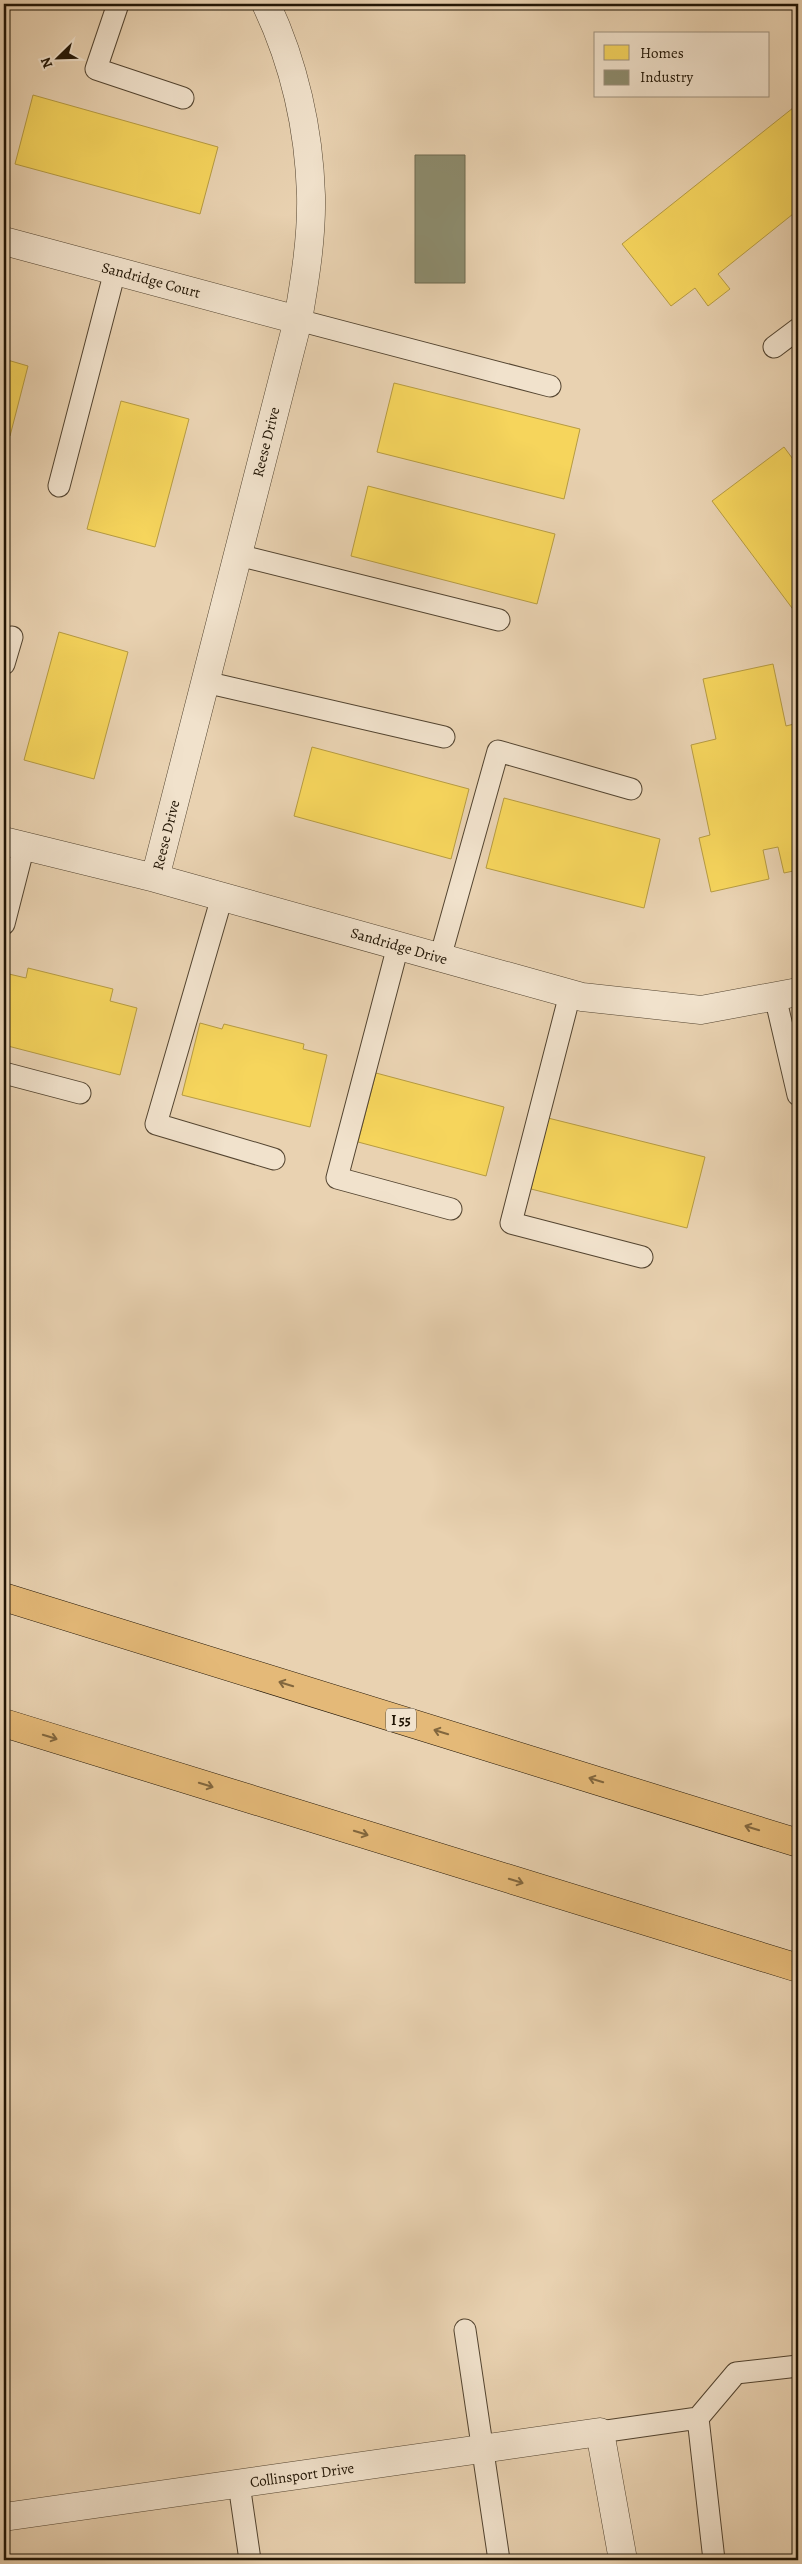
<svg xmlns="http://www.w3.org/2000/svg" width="802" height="2564" viewBox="0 0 802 2564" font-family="Alegreya,serif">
  <rect width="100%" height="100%" fill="#e9d2b1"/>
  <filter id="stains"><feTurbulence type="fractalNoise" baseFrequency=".004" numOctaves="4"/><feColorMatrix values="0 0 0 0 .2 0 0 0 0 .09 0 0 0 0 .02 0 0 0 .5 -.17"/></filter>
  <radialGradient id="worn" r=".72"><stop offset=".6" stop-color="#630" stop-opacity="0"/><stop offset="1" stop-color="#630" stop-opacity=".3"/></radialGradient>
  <path fill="#f6d55c" stroke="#b69b42" d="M33 95 218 147 200 214 15 164Z
    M798 104V210L718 274 730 289 708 306 695 288 671 306 622 244Z
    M4 359 28 366 10 436 4 434Z
    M394 383 580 429 564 499 377 452Z
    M121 401 189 419 155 547 87 529Z
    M784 447 798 466V616L712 501Z
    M368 486 555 534 537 604 351 556Z
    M59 632 128 652 94 779 24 760Z
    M773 664 786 726 798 723V870L784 873 778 847 763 850 769 879 711 892 699 838 710 835 691 745 716 739 703 679Z
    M312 747 469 789 451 859 294 816Z
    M504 798 660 839 644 908 486 868Z
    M28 968 113 989 110 1001 137 1008 120 1075 4 1045V995L9 974 26 978Z
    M200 1023 222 1029 224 1024 304 1044 303 1049 327 1055 310 1127 182 1095Z
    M376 1073 504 1107 486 1176 358 1142Z
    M548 1118 705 1157 687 1228 531 1189Z"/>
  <path fill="#8c8c6e" stroke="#6c684e" d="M415 155H465V283H415Z"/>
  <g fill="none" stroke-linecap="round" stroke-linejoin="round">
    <defs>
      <path id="service" d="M118 4 96 69 183 98
        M298 320 550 386
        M774 347 798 329
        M59 486 115 271
        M238 555 499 620
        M4 664 12 637
        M205 682 444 737
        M222 897 156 1124 274 1159
        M4 924 24 846
        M398 946 337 1178 451 1209
        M440 958 498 751 631 789
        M570 994 511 1223 642 1257
        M775 996 798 1095
        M4 1073 80 1093
        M465 2330 499 2560
        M698 2418 736 2373 798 2366
        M600 2432 698 2418 714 2560
        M239 2484 250 2560"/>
      <path id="minor" d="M4 241 298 320
        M4 841 155 878 582 997 701 1010 798 992
        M155 878 298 320C305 279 312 237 311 195 309 130 294 63 266 4
        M4 2517 600 2432 623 2560"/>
      <path id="motorway" d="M4 1597 798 1843
        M4 1723 798 1968"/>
    </defs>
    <use href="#service" stroke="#534430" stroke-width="23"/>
    <use href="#minor" stroke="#534430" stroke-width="29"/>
    <use href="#motorway" stroke="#211505" stroke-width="29"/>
    <use href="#service" stroke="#f1e2cc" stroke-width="21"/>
    <use href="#minor" stroke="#f1e2cc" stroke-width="28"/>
    <use href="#motorway" stroke="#e4b978" stroke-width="28"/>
  </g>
  <defs><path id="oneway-shaft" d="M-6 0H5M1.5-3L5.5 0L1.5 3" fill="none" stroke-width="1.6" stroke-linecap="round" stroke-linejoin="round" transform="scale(1.25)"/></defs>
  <g stroke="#82673e">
    <use href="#oneway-shaft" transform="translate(286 1684) rotate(-163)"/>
    <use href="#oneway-shaft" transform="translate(441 1732) rotate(-163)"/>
    <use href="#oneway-shaft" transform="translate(50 1737) rotate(17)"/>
    <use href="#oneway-shaft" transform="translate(596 1780) rotate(-163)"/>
    <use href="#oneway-shaft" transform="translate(206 1785) rotate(17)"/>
    <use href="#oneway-shaft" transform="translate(752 1828) rotate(-163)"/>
    <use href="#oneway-shaft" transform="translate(361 1833) rotate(17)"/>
    <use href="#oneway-shaft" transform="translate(516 1881) rotate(17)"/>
  </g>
  <g text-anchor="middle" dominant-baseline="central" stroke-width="5" stroke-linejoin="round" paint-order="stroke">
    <rect fill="#f1e2cc" stroke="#5f5241" stroke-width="1" x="386" y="1708.5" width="30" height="23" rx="4"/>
    <g font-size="14" font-weight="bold" fill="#211505">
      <text x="401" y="1720">I 55</text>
    </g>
    <g font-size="15" fill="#211505" stroke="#f1e2cc">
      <text transform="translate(151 280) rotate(15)">Sandridge Court</text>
      <text transform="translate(266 442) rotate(-76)">Reese Drive</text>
      <text transform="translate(166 835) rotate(-76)">Reese Drive</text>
      <text transform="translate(399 946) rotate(16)">Sandridge Drive</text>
      <text transform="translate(302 2475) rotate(-8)">Collinsport Drive</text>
    </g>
  </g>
  <rect width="802" height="2564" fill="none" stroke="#e9d2b1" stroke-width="20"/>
  <rect x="5" y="5" width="792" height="2554" fill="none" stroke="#211505" stroke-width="2.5"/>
  <rect x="10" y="10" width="782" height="2544" fill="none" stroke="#211505"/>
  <rect x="594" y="32" width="175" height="65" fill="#f1e2cc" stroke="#9e907c"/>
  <rect x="604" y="45" width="25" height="15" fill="#f6d55c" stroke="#9e907c"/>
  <text x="640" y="58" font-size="15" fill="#211505">Homes</text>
  <rect x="604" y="70" width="25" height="15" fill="#8c8c6e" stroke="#9e907c"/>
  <text x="640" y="82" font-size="15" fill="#211505">Industry</text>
  <g transform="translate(58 58) rotate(247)" stroke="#f1e2cc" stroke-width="4" paint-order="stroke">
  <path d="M0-4L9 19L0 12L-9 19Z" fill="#211505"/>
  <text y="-8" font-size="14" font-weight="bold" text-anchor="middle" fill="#211505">N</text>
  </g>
  <rect width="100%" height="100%" filter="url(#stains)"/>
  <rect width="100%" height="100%" fill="url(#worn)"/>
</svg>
